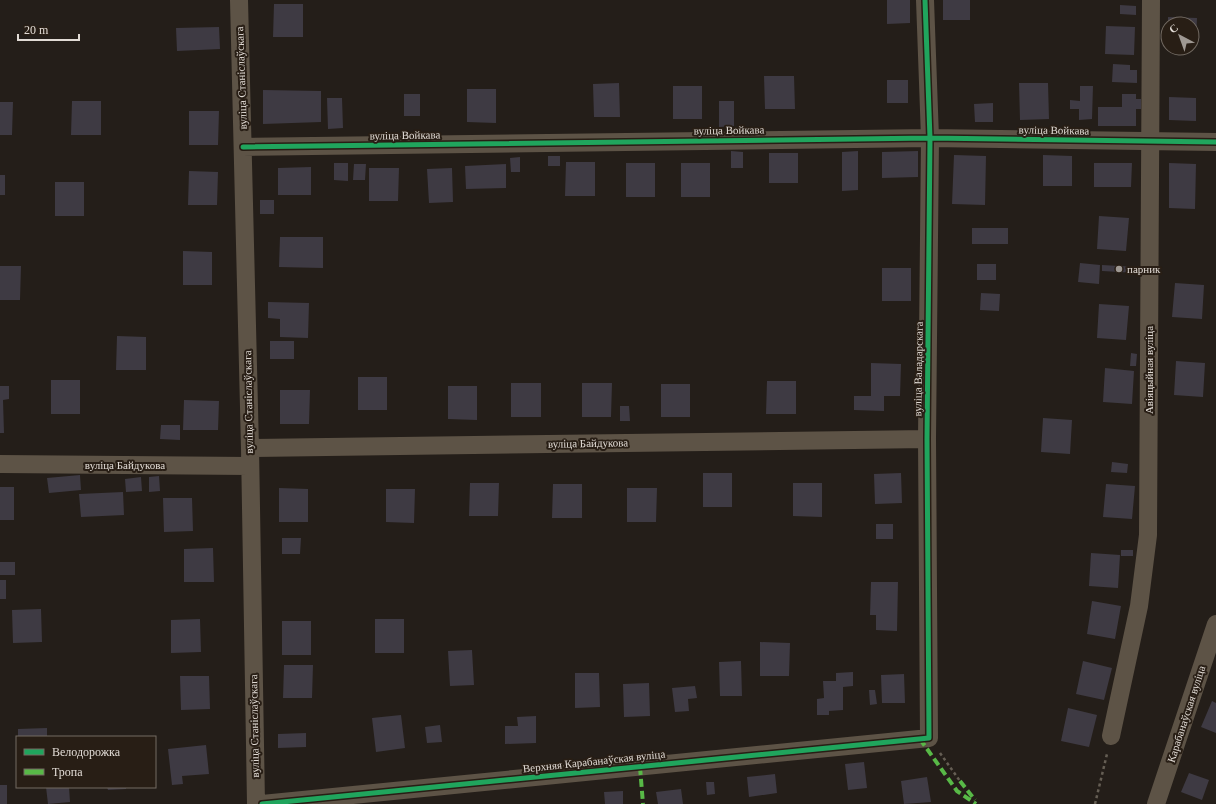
<svg xmlns="http://www.w3.org/2000/svg" width="1216" height="804" viewBox="0 0 1216 804" font-family="Georgia,serif">
  <rect width="100%" height="100%" fill="#241e19"/>
  <path fill="#3e3a43" d="M887 0H910V23L887 24Z
    M943 0H970V20H943Z
    M274 4H303V37H273Z
    M1120 5 1136 6V15L1120 14Z
    M1168 17 1197 18 1196 42H1192V24H1168Z
    M1106 26 1135 27 1134 55 1105 54Z
    M219 27 220 49 177 51 176 28Z
    M1113 64 1130 65V70H1137V83L1112 82Z
    M764 76H794L795 109H765Z
    M887 80H908V103H887Z
    M619 83 620 117H594L593 84Z
    M1019 83H1048L1049 119 1020 120Z
    M673 86H702V119H673Z
    M1080 86H1093L1092 119 1079 120V109H1070V100L1080 101Z
    M467 89H496V123L467 122Z
    M263 90 321 91V122L263 124Z
    M404 94H420V116H404Z
    M1122 94H1136V99H1141V109H1136V126H1098V107H1122Z
    M1169 97 1196 98V121L1169 120Z
    M327 98H342L343 128 328 129Z
    M72 101H101V135H71Z
    M719 101H734V126L719 127Z
    M0 102H13L12 135H0Z
    M993 103V122H975L974 104Z
    M189 111H219L218 145H189Z
    M731 151 743 152V168H731Z
    M858 151V190L842 191V152Z
    M918 151V177L882 178V152Z
    M769 153H798V183H769Z
    M954 155 986 156 985 205 952 204Z
    M1043 155 1072 156V186H1043Z
    M548 156H560V166H548Z
    M520 157V172H511L510 158Z
    M566 162H595V196H565Z
    M334 163H348V181L334 180Z
    M626 163H655V197H626Z
    M681 163H710V197H681Z
    M1094 163H1132L1131 187H1094Z
    M1169 163 1196 164 1195 209 1169 208Z
    M354 164H366L365 180H353Z
    M506 164V188L466 189 465 166Z
    M311 167V195H278V168Z
    M369 168H399L398 201H369Z
    M452 168 453 202 429 203 427 169Z
    M189 171 218 172 217 205H188Z
    M0 175H5V195H0Z
    M55 182H84V216H55Z
    M260 200H274V214H260Z
    M1099 216 1129 218 1126 251 1097 249Z
    M972 228H1008V244H972Z
    M280 237H323V268L279 267Z
    M183 251 212 252V285H183Z
    M1080 263 1100 265 1099 284 1078 282Z
    M977 264H996V280H977Z
    M1102 265 1137 267V273L1102 271Z
    M0 266H21L20 300H0Z
    M882 268H911V301H882Z
    M1175 283 1204 285 1202 319 1172 317Z
    M981 293 1000 294 999 311 980 310Z
    M268 302 309 303 308 338 280 337V319L268 318Z
    M1099 304 1129 306 1126 340 1097 338Z
    M117 336 146 337V370H116Z
    M270 341H294V359H270Z
    M1131 353 1137 354 1136 366H1130Z
    M1176 361 1205 363 1203 397 1174 395Z
    M871 363 901 364 900 396H884V411L854 410V396H871Z
    M1105 368 1134 371 1132 404 1103 402Z
    M358 377H387V410H358Z
    M51 380H80V414H51Z
    M767 381H796V414H766Z
    M511 383H541V417H511Z
    M582 383H612L611 417H582Z
    M661 384H690V417H661Z
    M0 386H9V399L3 400 4 433H0Z
    M448 386H477V420L448 419Z
    M280 390H310L309 424H280Z
    M184 400 219 401 218 430H183Z
    M620 406H629L630 421H620Z
    M1043 418 1072 420 1070 454 1041 452Z
    M161 425H180V440L160 439Z
    M1112 462 1128 464 1127 473 1111 472Z
    M703 473H732V507H703Z
    M901 473 902 503 875 504 874 474Z
    M80 475 81 490 49 493 47 478Z
    M159 476 160 491 149 492V477Z
    M141 477 142 491 126 492 125 479Z
    M470 483H499L498 516H469Z
    M793 483H822V517L793 516Z
    M553 484H582V518H552Z
    M1106 484 1135 486 1132 519 1103 517Z
    M0 487H14V520H0Z
    M279 488 308 489V522H279Z
    M627 488H657L656 522H627Z
    M386 489H415L414 523 386 522Z
    M123 492 124 515 81 517 79 494Z
    M163 498H192L193 531 164 532Z
    M876 524H893V539H876Z
    M282 538H301L300 554H282Z
    M213 548 214 582H184V549Z
    M1121 550H1133V556H1121Z
    M1091 553 1120 555 1118 588 1089 586Z
    M0 562H15V575H0Z
    M0 580H6V599H0Z
    M871 582H898L897 631 876 630V615H870Z
    M1092 601 1121 606 1115 639 1087 634Z
    M41 609 42 642 13 643 12 610Z
    M200 619 201 652 171 653V620Z
    M375 619H404V653H375Z
    M282 621H311V655H282Z
    M760 642 790 643 789 676H760Z
    M472 650 474 685 450 686 448 651Z
    M741 661 742 696H720L719 662Z
    M1083 661 1112 668 1104 700 1076 694Z
    M284 665H313L312 698H283Z
    M853 672V686L843 687V710L829 711V715H817V699L824 698 823 681H836V673Z
    M575 673H599L600 707 575 708Z
    M904 674 905 703H882L881 675Z
    M180 676H209L210 709 181 710Z
    M649 683 650 716 624 717 623 684Z
    M695 686 697 698 688 699 689 711 675 712 672 688Z
    M869 690H875L877 704 870 705Z
    M1212 701 1216 703V733L1201 727Z
    M1068 708 1097 715 1089 747 1061 741Z
    M401 715 405 748 376 752 372 718Z
    M536 716V743L505 744V726H518L517 717Z
    M440 725 442 742 427 743 425 727Z
    M47 728V737H18V729Z
    M306 733V747L278 748V734Z
    M206 745 209 774 182 776 183 784 172 785 168 749Z
    M864 762 867 788 848 790 845 764Z
    M1189 773 1209 780 1202 800 1181 792Z
    M775 774 777 793 749 797 747 777Z
    M927 777 931 802 904 804 901 781Z
    M706 782H714L715 794 707 795Z
    M0 785H7V804H0Z
    M46 787H69L70 802 48 804Z
    M107 787H126V789L108 790Z
    M681 789 683 804H658L656 792Z
    M623 791V804H605L604 792Z"/>
  <g fill="none" stroke-linecap="round" stroke-linejoin="round">
    <path stroke="#655e54" stroke-width="2.5" stroke-dasharray="3 3" stroke-linecap="butt" d="M940 753 960 781
      M1095 804 1107 754"/>
    <path stroke="#5d5346" stroke-width="18" d="M239 0 250 448 256 804
      M243 147 930 138 1216 142
      M250 448 927 439
      M0 464 249 466
      M1111 736 1139 606 1148 535 1151 0
      M262 804 929 738 927 439 930 138 925 0
      M1156 804 1216 624"/>
    <path stroke="#58b947" stroke-width="4" stroke-dasharray="8 4" stroke-linecap="butt" d="M920 739 957 791 976 804
      M640 767 643 804
      M960 781 975 800"/>
    <defs>
      <path id="cycleway" d="M243 147 930 138 1216 142
        M262 804 929 738 927 439 930 138 925 0"/>
    </defs>
    <use href="#cycleway" stroke="#281e15" stroke-width="8"/>
    <use href="#cycleway" stroke="#20a55d" stroke-width="5"/>
  </g>
  <circle fill="#9f9993" stroke="#281e15" stroke-width="1.5" cx="1119" cy="269" r="4"/>
  <g text-anchor="middle" dominant-baseline="central" stroke-width="4" stroke-linejoin="round" paint-order="stroke">
    <g font-size="11" fill="#e1dbd5" stroke="#281e15">
      <text transform="translate(241 78) rotate(-92)">вуліца Станіслаўскага</text>
      <text transform="translate(729 130) rotate(-1)">вуліца Войкава</text>
      <text transform="translate(1054 130) rotate(1)">вуліца Войкава</text>
      <text transform="translate(405 135) rotate(-1)">вуліца Войкава</text>
      <text transform="translate(918 369) rotate(-89)">вуліца Валадарскага</text>
      <text transform="translate(1149 370) rotate(-90)">Авіяцыйная вуліца</text>
      <text transform="translate(248 402) rotate(-91)">вуліца Станіслаўскага</text>
      <text transform="translate(588 443) rotate(-1)">вуліца Байдукова</text>
      <text x="125" y="465">вуліца Байдукова</text>
      <text transform="translate(1186 714) rotate(-72)">Карабанаўская вуліца</text>
      <text transform="translate(254 726) rotate(-91)">вуліца Станіслаўскага</text>
      <text transform="translate(594 761) rotate(-6)">Верхняя Карабанаўская вуліца</text>
    </g>
    <g font-size="11" fill="#e1dbd5" stroke="#281e15" text-anchor="start">
      <text x="1127" y="269">парник</text>
    </g>
  </g>
  <rect x="16" y="736" width="140" height="52" fill="#281e15" stroke="#726a62"/>
  <rect x="24" y="749" width="20" height="6" fill="#20a55d" stroke="#726a62"/>
  <text x="52" y="756" font-size="12" fill="#e1dbd5">Велодорожка</text>
  <rect x="24" y="769" width="20" height="6" fill="#58b947" stroke="#726a62"/>
  <text x="52" y="776" font-size="12" fill="#e1dbd5">Тропа</text>
  <g transform="translate(1180 36) rotate(319)"><circle r="19" fill="#281e15" stroke="#726a62"/>
  <path d="M0-3L7 15L0 10L-7 15Z" fill="#9f9993"/>
  <text y="-6" font-size="11" font-weight="bold" text-anchor="middle" fill="#e1dbd5">С</text>
  </g>
  <path d="M18 34v6h61v-6" fill="none" stroke="#e1dbd5" stroke-width="2"/>
  <text x="24" y="34" font-size="12" fill="#e1dbd5" stroke="#281e15" stroke-width="3" paint-order="stroke">20 m</text>
</svg>
